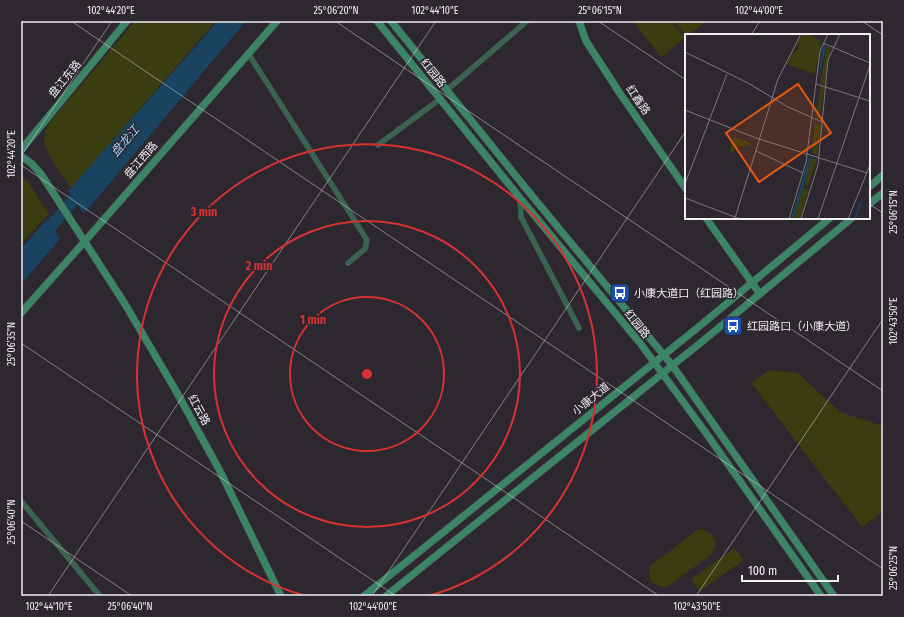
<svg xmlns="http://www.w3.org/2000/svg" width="904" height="617" viewBox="0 0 904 617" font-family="'Fira Sans Condensed','Noto Sans SC',sans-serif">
  <rect width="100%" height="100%" fill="#2d2730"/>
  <path fill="#393d10" d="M135 21H216L71 188C62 174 40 150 45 132 46 129 48 126 49 123Z
    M633 21H671L685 38 661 57Z
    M674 21H707L689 35H686V37Z
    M21 177 27 180 49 214 21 244Z
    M769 370 798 373 840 412 883 426V512L862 527 751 383Z
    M701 529C715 533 720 543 711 555L667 587C660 587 655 585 650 580L649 567 696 531Z
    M735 548 744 560 700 591 691 579Z"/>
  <path fill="#19435f" d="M218 21H246L84 214 68 191Z
    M47 219 60 239 21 284V249Z"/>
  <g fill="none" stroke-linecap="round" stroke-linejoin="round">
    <path stroke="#19435f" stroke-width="12" d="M21 261 84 188"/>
    <defs>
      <path id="street" d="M248 53 367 240 365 249 348 263
        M447 90 527 21
        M378 145 440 99
        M520 198 521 217 579 328
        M21 501 100 596"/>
      <path id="secondary" d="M377 21 520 198 640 343 706 433 821 596
        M391 21 528 191 672 365 834 596
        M579 21 586 41 621 95 686 189
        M21 150 127 21
        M21 156 31 163 41 174 125 304 176 391 220 471 281 596
        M869 187 883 175
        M869 204 883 193
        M706 218 760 294
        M21 313 85 241 277 21
        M364 596 696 329 830 218
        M386 596 704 340 852 218"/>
    </defs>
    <use href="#street" stroke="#49434b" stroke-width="6"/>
    <use href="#secondary" stroke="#49434b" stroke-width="8"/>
    <use href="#street" stroke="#396451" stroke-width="5"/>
    <use href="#secondary" stroke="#3b8466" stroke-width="7"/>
  </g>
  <path fill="none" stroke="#f2eef4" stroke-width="1" stroke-opacity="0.45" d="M71 21 883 569M335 21 883 391M598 21 686 80M862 21 883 35M751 35 760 21M21 156 112 21M21 165 659 596M869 204 883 213M21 343 396 596M21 521 132 596M48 596 436 21M372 596 686 131M696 596 883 319"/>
  <g fill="none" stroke="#d73232" stroke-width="2">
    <circle cx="367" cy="374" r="77"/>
    <circle cx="367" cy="374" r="153"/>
    <path d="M306 596A230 230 0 1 1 428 596"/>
  </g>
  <defs>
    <symbol id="bus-square" viewBox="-11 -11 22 22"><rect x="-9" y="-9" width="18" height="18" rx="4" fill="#1a4fb4" stroke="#2d2730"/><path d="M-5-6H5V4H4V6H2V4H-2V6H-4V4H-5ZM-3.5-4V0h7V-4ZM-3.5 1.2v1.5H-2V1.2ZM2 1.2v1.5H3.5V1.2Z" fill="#fff"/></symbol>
  </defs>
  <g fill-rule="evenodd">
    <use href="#bus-square" x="609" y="282" width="22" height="22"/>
    <use href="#bus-square" x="722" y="315" width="22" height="22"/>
  </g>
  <g text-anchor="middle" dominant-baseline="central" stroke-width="3" stroke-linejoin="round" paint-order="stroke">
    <g font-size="11" fill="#f2eef4" stroke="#2d2730">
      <text transform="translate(433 73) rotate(51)">红园路</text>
      <text transform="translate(65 79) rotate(-51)">盘江东路</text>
      <text transform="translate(638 100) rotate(56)">红鑫路</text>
      <text transform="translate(141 160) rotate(-49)">盘江西路</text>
      <text transform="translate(637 324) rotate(51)">红园路</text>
      <text transform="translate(591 399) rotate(-39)">小康大道</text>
      <text transform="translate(199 410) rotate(61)">红云路</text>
    </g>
    <g font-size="11" fill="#f2eef4" stroke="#2d2730" text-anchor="start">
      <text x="634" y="293">小康大道口（红园路）</text>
      <text x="747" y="326">红园路口（小康大道）</text>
    </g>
    <g font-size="12" font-style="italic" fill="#9ed2fa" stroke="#2d2730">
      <text transform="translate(125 141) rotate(-49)">盘龙江</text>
    </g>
  </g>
  <g transform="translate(685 34)">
    <rect width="185" height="185" fill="#2d2730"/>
    <path d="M118 0H124L136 7 130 40 101 30 107 20 114 14 112 10ZM142 12 146 14 140 50 135 49ZM135 52H140L134 86 131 85ZM130 88 136 92 132 121 127 120ZM49 103 66 109 65 111 52 113 48 119 44 117ZM126 123 132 126 123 152 119 151ZM118 153 124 156 115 185H108Z" fill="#393d10"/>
    <path d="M139 11 141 12 133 49 137 16ZM124 123 126 124 119 151 108 185H106Z" fill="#19435f"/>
    <path fill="none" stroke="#19435f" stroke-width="2" d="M170 185 176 168"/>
    <path fill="none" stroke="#7c777e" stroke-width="1" d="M138 9 185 29M0 18 63 49 103 73 137 88M131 50 185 67M0 76 71 104 182 139M71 117 118 139M0 150 42 40M0 164 55 185M50 184 93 45 116 0M104 185 121 128 135 17 143 0M116 185 133 131 143 26 155 0M133 185 185 31M163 185 185 131"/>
    <path fill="#e8590c" fill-opacity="0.15" stroke="#e8590c" stroke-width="2" d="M113 50 146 99 74 148 41 99Z"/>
    <rect width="185" height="185" fill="none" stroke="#f2eef4" stroke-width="2"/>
  </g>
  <circle cx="367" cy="374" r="6" fill="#d73232" stroke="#2d2730" stroke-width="2"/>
  <g font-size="12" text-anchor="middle" font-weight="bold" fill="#d73232" stroke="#2d2730" stroke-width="3" stroke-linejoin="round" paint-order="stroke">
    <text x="204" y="216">3 min</text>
    <text x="259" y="270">2 min</text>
    <text x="313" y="324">1 min</text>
  </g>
  <rect width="904" height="617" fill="none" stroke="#2d2730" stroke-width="44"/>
  <path d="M742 575v6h96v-6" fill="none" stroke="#f2eef4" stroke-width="2"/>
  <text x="748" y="575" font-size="12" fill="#f2eef4" stroke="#2d2730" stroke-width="3" paint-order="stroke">100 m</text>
  <rect x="22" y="22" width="860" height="573" fill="none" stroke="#f2eef4" stroke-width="1.5"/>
  <g font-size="10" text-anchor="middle" fill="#f2eef4">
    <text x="111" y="14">102°44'20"E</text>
    <text x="336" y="14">25°06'20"N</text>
    <text x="435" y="14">102°44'10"E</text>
    <text x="600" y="14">25°06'15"N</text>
    <text x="759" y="14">102°44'00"E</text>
    <text transform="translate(11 154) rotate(-90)" y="4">102°44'20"E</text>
    <text transform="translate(893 212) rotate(-90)" y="4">25°06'15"N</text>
    <text transform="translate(893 321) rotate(-90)" y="4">102°43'50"E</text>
    <text transform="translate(11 344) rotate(-90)" y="4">25°06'35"N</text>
    <text transform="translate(11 522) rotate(-90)" y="4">25°06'40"N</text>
    <text transform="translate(893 568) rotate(-90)" y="4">25°06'25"N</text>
    <text x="49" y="610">102°44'10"E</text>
    <text x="130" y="610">25°06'40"N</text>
    <text x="373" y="610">102°44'00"E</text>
    <text x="697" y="610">102°43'50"E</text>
  </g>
</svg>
